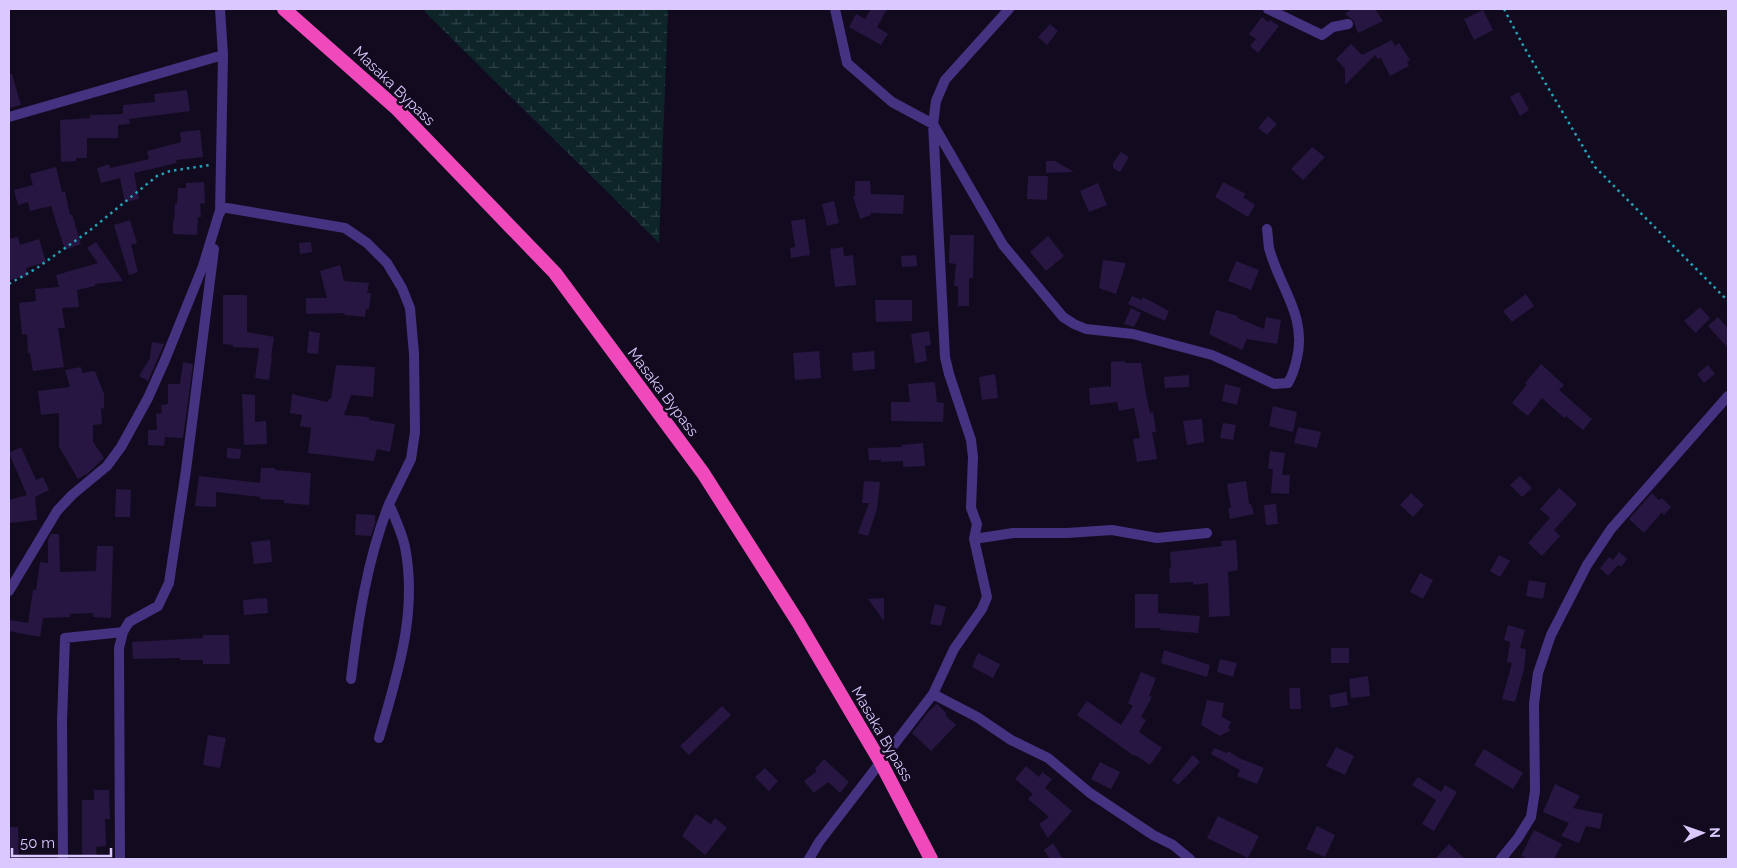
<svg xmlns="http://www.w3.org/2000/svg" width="1737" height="868" viewBox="0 0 1737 868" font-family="Raleway,sans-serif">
  <defs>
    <pattern id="wetland-marsh" width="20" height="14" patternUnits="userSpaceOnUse" patternTransform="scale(1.25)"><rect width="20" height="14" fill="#0d2429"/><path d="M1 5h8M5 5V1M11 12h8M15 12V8" fill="none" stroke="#304249"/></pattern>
  </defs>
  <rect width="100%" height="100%" fill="#120b1f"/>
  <path fill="url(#wetland-marsh)" d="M425 9H668L659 243 425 12Z"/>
  <path fill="#271641" d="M871 9H887L877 27 888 34 881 45 849 27 856 14 865 19Z
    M1351 9H1375L1383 21 1358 33 1353 20 1345 14Z
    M1483 10 1493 30 1474 40 1464 19Z
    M1262 17 1268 22 1270 20 1279 26 1258 53 1250 46 1256 39 1249 34Z
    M1050 24 1058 31 1047 45 1038 37Z
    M1392 40 1395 46 1399 43 1410 60 1407 62 1409 66 1390 76 1381 58 1378 59 1375 55 1345 85V69L1336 59 1351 44 1362 55Z
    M9 74H12L21 105 9 108Z
    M187 90 190 111 129 119 130 124 118 125V138H87V158H76V161L61 162 60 120 90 118V115L123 114V105L155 102 154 94Z
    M1519 92 1529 110 1520 116 1510 97Z
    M1268 116 1277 124 1267 135 1258 128Z
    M200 130 203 157 176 160 177 163 134 173 139 199 125 202 120 178 101 183 97 168 109 164 110 168 149 159 147 151 181 142 180 132Z
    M1312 147 1325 157 1303 180 1291 169Z
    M1121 152 1129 157 1120 172 1113 168V163Z
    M1046 161H1055L1074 172 1046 173Z
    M56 167 62 192H65L70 215 72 214 81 244 65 250 51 206 30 211 28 202 18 205 14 190 33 185 30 174Z
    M1028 176H1048L1047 200 1027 199Z
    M855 181H870L871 194 904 195 903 214 870 213 871 215 860 219 853 196H855Z
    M204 182 205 203 200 204 201 217H198L197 235 173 234V221H174L175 204H177L178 188H186V183Z
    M1223 182 1246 194 1243 197 1255 205 1248 217 1215 197Z
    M1098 183 1107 205 1089 212 1080 191Z
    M834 201 839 223 827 226 822 204Z
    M805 219 810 255 791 258 790 248 795 247 791 221Z
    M130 220 137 243 131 245 138 272 129 275 114 225Z
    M950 235H974L973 278H969V306H958V286H954L956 264 949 263Z
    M1048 236 1064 256 1046 271 1030 252Z
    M18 237 20 245 39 239 46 262 26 268 27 276 9 280V239Z
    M96 242 123 281 95 284V286L77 290 79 307 62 308 65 328H58L64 367 33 371 30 353H28L27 334 22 335 19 303 36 301 35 289 59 287 56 275 98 263 87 248Z
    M311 242 312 252 300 254 299 243Z
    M843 247 844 256 853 255 856 285 835 287 830 249Z
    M916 255 917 266 902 267 901 256Z
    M1103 260 1126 263 1116 294 1099 288Z
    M1236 261 1259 270 1251 290 1228 281Z
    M340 265 344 281 369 283 367 293H371L369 309H366L365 317 344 315 345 313 306 314V298H327L320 271Z
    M1526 294 1534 306 1512 322 1503 311Z
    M223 295H247V332L274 337 271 357H272L269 380 255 378 259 348 233 347V345L223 344Z
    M1132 296 1142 300 1143 297 1169 311 1165 321 1128 304Z
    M875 300H912V321L876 322Z
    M1700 307 1710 318 1696 333 1684 321Z
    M1131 308 1141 313 1134 327 1124 324Z
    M1216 310 1238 316 1237 318 1264 329 1266 317 1281 320 1277 344 1247 339 1242 350 1209 334Z
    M1718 317 1728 328V348L1708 326Z
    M309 331 320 333 318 354 307 353Z
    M929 331 931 345 925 346 927 361 915 363 911 334Z
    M152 342 164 344 148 381 139 376 150 358Z
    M819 351 821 378 795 380 793 353Z
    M874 351 875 369 853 371 852 353Z
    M1125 361V363H1141L1146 394 1150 413 1153 412 1156 432H1152L1157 459 1137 462 1133 439 1140 438 1134 408 1119 411 1117 402 1090 405 1089 388 1109 386 1111 388V362Z
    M183 362 193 364 183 438 165 437 164 446 148 445V430H157L156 414 162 413 161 405 168 404V384H180Z
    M1541 364 1564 385 1559 390 1592 419 1583 430 1566 416 1564 418 1542 398 1528 416 1512 403 1527 384 1525 383Z
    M336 365 375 367 373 397 351 395 344 415 369 417V420L395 424 390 452 377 449 374 461 308 453 311 428 300 426 302 415 290 413 292 394 327 402 329 399H331Z
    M1708 365 1715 374 1704 383 1697 374Z
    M81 367 82 373 95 371 104 394V409L101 408 102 424 93 425V442L104 458 87 474 78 479 59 447V413L41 415 38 391 70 387 65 370Z
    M995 374 998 398 982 400 979 377Z
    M1189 375V387L1165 388 1164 377Z
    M935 382 937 402 944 403 943 422 891 421V402H910L908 384Z
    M1225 384 1241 388 1237 405 1222 401Z
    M242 394 255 395V422L266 421 267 444 244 445Z
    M1273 406 1297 412 1293 432 1269 426Z
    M1202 419 1204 442 1187 445 1183 421Z
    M1223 423 1236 425 1233 440 1220 438Z
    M1298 427 1321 432 1317 448 1294 443Z
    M923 443 925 466 903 467V461L881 462V460H869L868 448 902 447V445Z
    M21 447 36 480 43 477 49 490 35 497 37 520 9 523V500L27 495 9 453Z
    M227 448 241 449 240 459 227 458Z
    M1270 451 1285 453 1282 475H1290L1289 494 1271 493 1273 469H1268Z
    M261 468H275V470L311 473 309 505 284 503V500L260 499V497L216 492V507L195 506 199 476 260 483Z
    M1520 476 1532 488 1522 497 1510 485Z
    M864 481 880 482 877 509 868 536 858 533 869 503H862Z
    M1246 481 1249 504H1251L1254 514 1230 519 1228 508H1231L1227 484Z
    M1559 488 1577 504 1554 530 1560 536 1542 556 1528 543 1550 518 1540 509Z
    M116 489 131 490 130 517H115Z
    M1411 493 1424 505 1413 517 1400 505Z
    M1652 493 1659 500 1662 498 1671 507 1664 515 1662 512 1644 533 1629 519Z
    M1276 504 1278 524 1266 525 1264 505Z
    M356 514 375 515V523L371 536 355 535Z
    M51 534H59L60 572 96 571 97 546H113L111 618 93 617V613L70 614V617L43 618 40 637 9 631 10 620 28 623 33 590H36L40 562 48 563V540Z
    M270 540 272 562 254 564 251 542Z
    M1236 540 1238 570 1228 572 1230 616 1209 617 1208 583 1193 585V582L1170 583 1169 568H1171L1170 552 1222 546 1221 541Z
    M1619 552 1627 559 1621 567 1618 565 1608 576 1600 568 1609 557 1613 560Z
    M1499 555 1510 561 1500 577 1490 571Z
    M1420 573 1433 580 1423 599 1410 592Z
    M1529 580 1546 583 1543 599 1526 596Z
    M1135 594H1158V613L1200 616 1198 633 1160 630 1161 628H1135Z
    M267 598 268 613 244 615 243 600Z
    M884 598V621L868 599Z
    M935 604 946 607 941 626 930 624Z
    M1508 625 1525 630 1520 648 1526 649 1524 669 1515 702 1502 699 1512 663 1507 662 1510 642 1504 640Z
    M203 635H229L230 664H203V660H180V658L133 659 132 642 203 638Z
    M1331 648H1349V663H1331Z
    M1164 650 1210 665 1207 677 1161 663Z
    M978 653 1000 664 993 678 972 667Z
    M1220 659 1237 663 1233 677 1217 672Z
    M1141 672 1156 678 1149 696 1152 697 1141 717 1146 720 1139 732 1162 748 1150 765 1135 755 1134 756 1077 715 1087 701 1121 725 1133 706 1128 703Z
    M1368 676 1370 696 1351 698 1349 679Z
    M1289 688H1300L1301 709H1290Z
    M1346 692 1348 705 1331 708 1329 695Z
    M1207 700 1224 703 1222 717 1231 722 1228 728 1231 730 1220 736 1201 725Z
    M937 704 947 714 945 715 956 725 931 751 912 733 928 712Z
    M722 706 731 715 689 755 680 746Z
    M208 735 226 738 220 768 203 765Z
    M1336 747 1354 756 1345 775 1326 766Z
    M1214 748 1227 753 1228 751 1239 758 1264 768 1257 784 1237 776 1240 770 1211 754Z
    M1484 749 1523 773 1513 789 1474 765Z
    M1193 755 1200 762 1178 785 1172 780Z
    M824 759 849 782 840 793 828 782 814 793 804 781 817 771 815 769Z
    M1100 762 1120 772 1111 789 1091 779Z
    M1026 766 1039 777 1042 772 1052 779 1045 788 1072 811 1048 838 1039 824 1049 817 1028 799 1033 794 1015 779Z
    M765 768 778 781 769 791 755 777Z
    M1418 777 1441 792 1445 785 1457 792 1434 831 1422 824 1436 800 1412 785Z
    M1555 784 1580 796 1573 808 1603 814 1600 829 1586 826 1579 843 1561 836 1569 823 1543 812Z
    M94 790H109L110 819H105L106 846 96 847 97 857H82V800H94Z
    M696 814 711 824 715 818 727 828 705 855 682 836Z
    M1218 816 1259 836 1248 858 1207 838Z
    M1317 826 1335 835 1325 857 1306 849Z
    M9 827H18L19 859H9Z
    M1534 830 1562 844 1554 859H1528L1521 856Z
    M1053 843 1063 859H1050L1044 850Z
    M1449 844 1465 859H1435Z"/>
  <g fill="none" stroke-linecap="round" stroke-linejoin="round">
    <path stroke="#25a1b6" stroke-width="2.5" stroke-dasharray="2.5 4" stroke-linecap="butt" d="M1504 9 1524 47 1595 167 1728 301
      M9 284 37 268 89 231 157 176 170 171 210 165"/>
    <path stroke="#453281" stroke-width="10" d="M220 9 223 55 220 213
      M835 9 847 63 892 102 933 124 1003 245 1063 317 1074 324 1086 329 1133 334 1212 355 1230 363 1274 384 1288 383C1293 375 1295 367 1297 358 1307 315 1279 287 1269 248 1268 242 1268 235 1267 229
      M1268 9 1322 35 1333 27 1348 24
      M9 117 223 55
      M974 539 1013 533H1067L1112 530 1157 538 1207 533
      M9 591 57 511 72 495 107 466 121 447 148 398 165 360 203 266 221 207 345 228 367 243 387 263 402 288 410 308 414 354 415 432 411 459 389 504C395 518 402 533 405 547 418 614 397 675 379 738
      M351 679C358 620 367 560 389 504
      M933 694 977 717 1011 740 1048 758 1090 793 1153 835 1173 845 1190 859
      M63 859 62 720 65 638 123 632
      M120 859 119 648 123 632 129 622 158 606 169 583 186 470 214 249
      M809 859 819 842 933 694 954 649 982 609 987 597 974 539 977 524 971 508 973 457 971 440 949 374 945 357 933 124 936 101 945 80 1009 9
      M1501 859 1518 838 1531 817 1535 791 1534 704 1538 673 1551 635 1587 565 1611 529 1728 396"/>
    <path stroke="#f049bb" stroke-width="14" d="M284 9 396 108 555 273 703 473 798 622 880 761 931 859"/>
  </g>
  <g text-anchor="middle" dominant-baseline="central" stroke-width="5" stroke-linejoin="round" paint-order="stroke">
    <g font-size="15" fill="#dac8ff" stroke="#120b1f">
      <text transform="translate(394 86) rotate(44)">Masaka Bypass</text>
      <text transform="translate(663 392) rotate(53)">Masaka Bypass</text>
      <text transform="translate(882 734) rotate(60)">Masaka Bypass</text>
    </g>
  </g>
  <rect width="1737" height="868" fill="none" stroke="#dac8ff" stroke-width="20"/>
  <g transform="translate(1702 833) rotate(88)" stroke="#120b1f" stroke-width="4" paint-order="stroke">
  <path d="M0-4L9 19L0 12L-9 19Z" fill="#dac8ff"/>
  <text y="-8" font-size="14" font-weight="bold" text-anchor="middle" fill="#dac8ff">N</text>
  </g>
  <path d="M12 848v8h99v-8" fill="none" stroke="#dac8ff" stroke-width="2.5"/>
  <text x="20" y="848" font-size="15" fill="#dac8ff" stroke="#120b1f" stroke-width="4" paint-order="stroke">50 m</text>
</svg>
